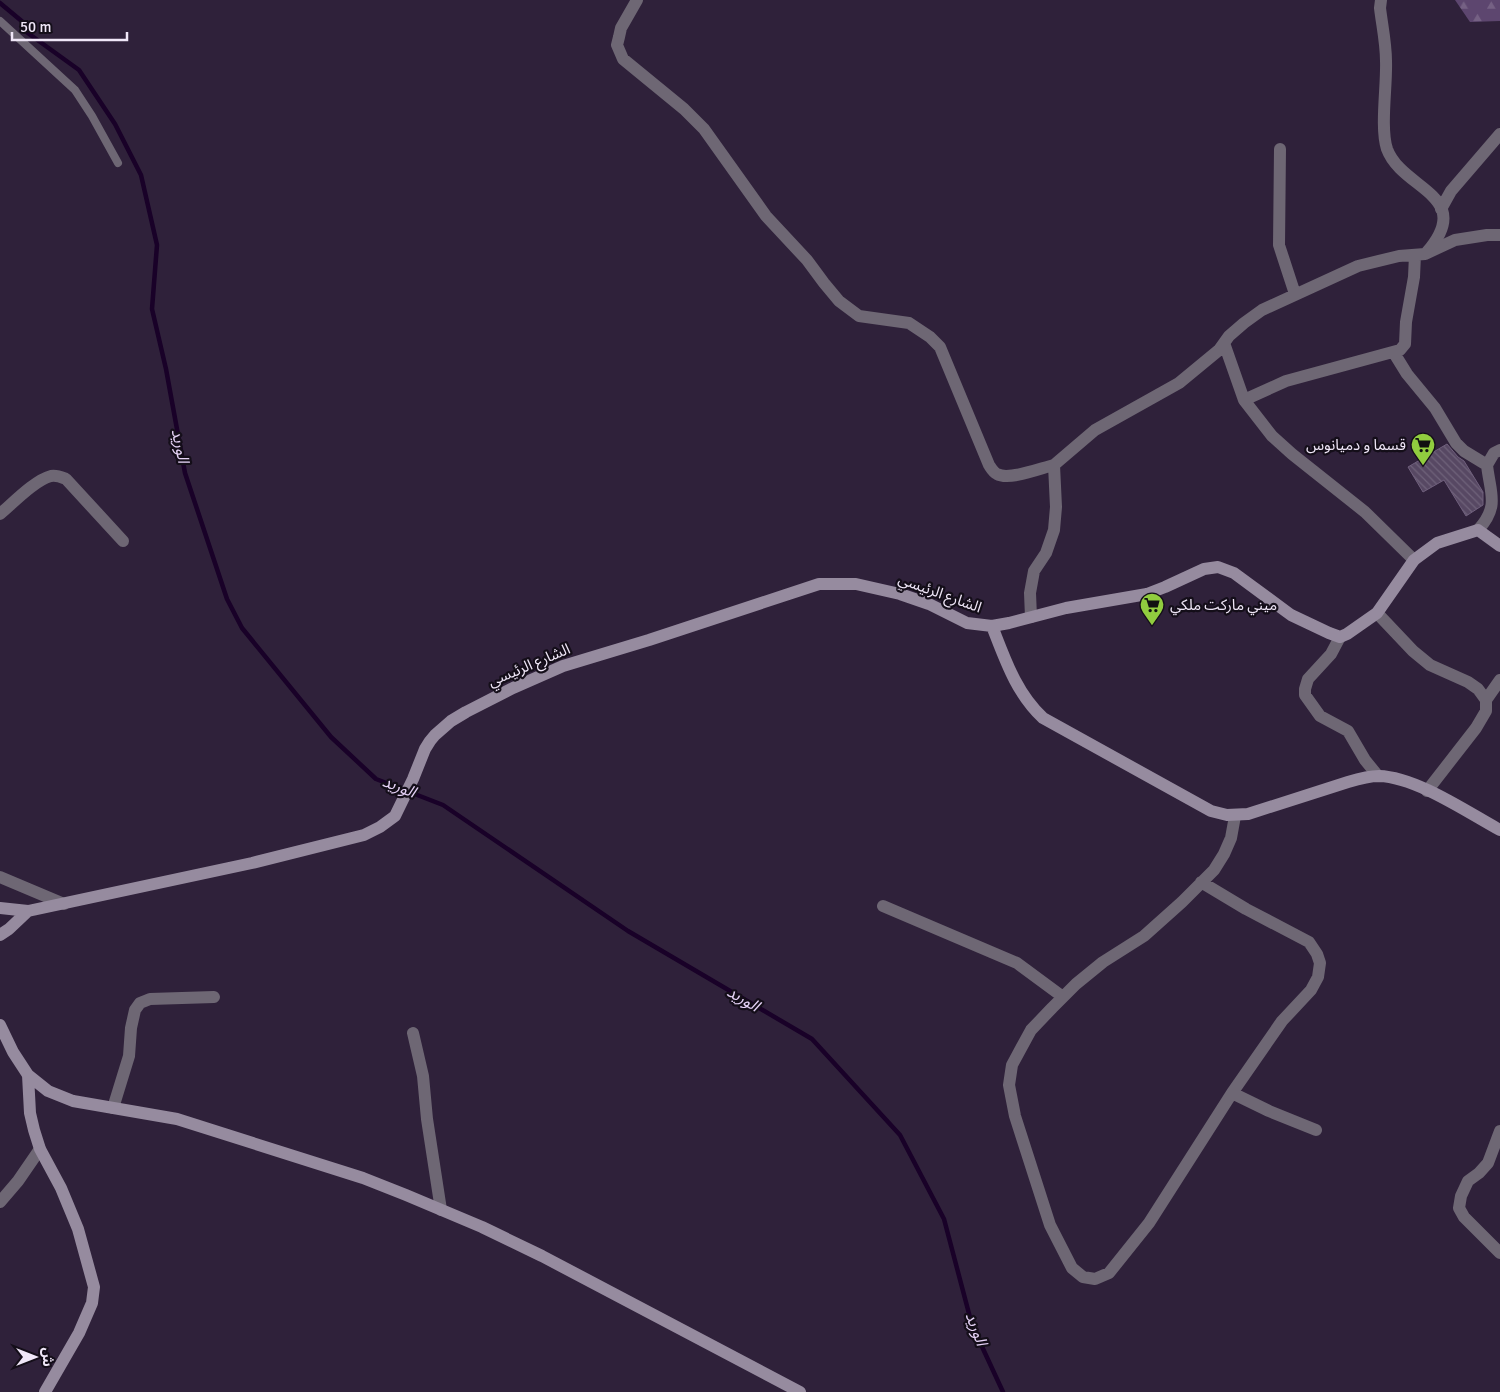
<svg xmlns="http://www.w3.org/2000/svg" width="1500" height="1392" viewBox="0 0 1500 1392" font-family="Signika,'Noto Sans Arabic',sans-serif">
  <defs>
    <pattern id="forest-firs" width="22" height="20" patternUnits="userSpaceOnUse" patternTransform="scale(1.25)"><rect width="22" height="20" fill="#5d466f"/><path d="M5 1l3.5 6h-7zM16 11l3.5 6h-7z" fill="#756184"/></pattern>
    <pattern id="building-back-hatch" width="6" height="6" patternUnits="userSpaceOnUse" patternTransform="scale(1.25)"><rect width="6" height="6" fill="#574863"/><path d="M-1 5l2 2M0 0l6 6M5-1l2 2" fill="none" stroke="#6f627a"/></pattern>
  </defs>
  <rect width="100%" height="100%" fill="#2f213a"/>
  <path fill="url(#forest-firs)" d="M1455 0H1500V21L1470 22Z"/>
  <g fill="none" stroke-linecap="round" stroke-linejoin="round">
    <path stroke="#190128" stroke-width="4.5" d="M0 3 24 23 25 31 79 70 115 124 141 175 157 245 152 309 166 369 185 473 227 599 242 628 331 737 376 779 443 805 628 931 812 1039 900 1135 944 1219 972 1325 1003 1392"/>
  </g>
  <path fill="url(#building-back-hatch)" stroke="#70607d" d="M1447 444 1458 457 1464 461 1483 492V505L1466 516 1444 480 1423 492 1408 467Z"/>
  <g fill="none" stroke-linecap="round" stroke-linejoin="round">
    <path stroke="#6e6774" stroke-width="8" d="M0 21 75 90 92 116 118 163"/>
    <path stroke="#6e6774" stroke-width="12" d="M637 0 621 28 619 37 617 45 623 59 684 109 704 129 766 216 807 260 824 283 839 301 859 316 909 323 930 337 940 347 989 465C991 468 993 472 997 474 1009 481 1041 468 1054 465
      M1381 0 1380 8C1382 25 1386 43 1386 61 1387 85 1380 128 1387 149 1402 190 1476 195 1427 252
      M1280 149 1279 245 1295 294
      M1441 209 1451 191 1500 134
      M1224 343 1244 400
      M1394 353 1407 374 1435 408 1456 443 1464 451 1487 465
      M0 514C13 503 35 480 51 476 57 475 61 477 66 479L123 541
      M1478 530C1500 506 1490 493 1487 465L1494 453 1500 450
      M1414 560 1365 512 1292 454 1272 436 1244 400 1286 381 1400 350 1405 344 1406 322 1414 277 1415 255
      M1377 613 1413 651 1430 665 1468 682 1478 689 1486 700V711L1476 728 1427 791
      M1031 617 1030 593 1034 571 1046 553 1054 530 1056 507 1054 465 1095 430 1179 383 1219 350 1229 336 1244 323 1262 310 1358 266 1399 256 1425 254 1455 240 1487 235H1500
      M1340 637 1331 654 1308 679 1305 689V695L1320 716 1348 731 1365 760 1378 776
      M1486 700 1500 680
      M0 877 64 904
      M1201 882 1246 909 1309 942 1317 954 1320 963 1318 977 1311 990 1282 1021 1232 1093 1149 1223 1109 1273 1095 1279 1083 1277 1072 1268 1050 1225 1015 1116 1009 1085 1012 1065 1031 1030 1052 1008 1076 984 1103 962 1144 936 1182 902 1214 870 1224 854 1231 838 1235 816
      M883 906 1017 963 1063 997
      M413 1033 423 1076 427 1119 441 1210
      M1232 1093 1269 1111 1316 1130
      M113 1108 129 1056 131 1028 135 1010 140 1003 150 999 214 997
      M1500 1131 1488 1163 1479 1173 1468 1181 1461 1196 1459 1208 1464 1217 1500 1253
      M0 1202 18 1181 40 1149"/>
    <path stroke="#968b9f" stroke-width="12" d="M992 626C1005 659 1016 693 1043 718L1211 811 1227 815 1248 814 1348 782C1358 779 1368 776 1379 776 1416 777 1467 812 1500 830
      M0 908 28 911 252 863 364 835 380 827 395 816 413 779 425 749 430 741 435 735 451 721 466 712 513 688 563 666 649 640 819 584H856L900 594 929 604 967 623 992 626 1009 623 1066 608 1147 594 1165 587 1204 569 1218 567 1234 573 1291 615 1329 633 1340 637 1347 634 1377 613 1414 560 1437 543 1478 530 1500 546
      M0 935 9 929 28 911
      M0 1025 13 1052 28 1075 48 1091 73 1101 177 1119 363 1178 406 1195 482 1227 542 1256 800 1392
      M28 1075 30 1113 34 1130 40 1149 61 1188 78 1229 94 1287 92 1303 79 1333 45 1392"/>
  </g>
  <defs>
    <symbol id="supermarket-pin" viewBox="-11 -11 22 30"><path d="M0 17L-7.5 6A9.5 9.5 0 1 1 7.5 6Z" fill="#91cd3f" stroke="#140e19"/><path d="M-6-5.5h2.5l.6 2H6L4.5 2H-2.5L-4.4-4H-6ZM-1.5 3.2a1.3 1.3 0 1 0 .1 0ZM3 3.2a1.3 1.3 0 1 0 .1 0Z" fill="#111"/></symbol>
  </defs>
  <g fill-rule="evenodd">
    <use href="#supermarket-pin" x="1409" y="431" width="28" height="38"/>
    <use href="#supermarket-pin" x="1138" y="591" width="28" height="38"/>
  </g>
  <g text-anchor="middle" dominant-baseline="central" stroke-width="4.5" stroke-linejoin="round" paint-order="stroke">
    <g font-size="15" fill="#f0e7f8" stroke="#140e19" text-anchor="end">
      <text x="1406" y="445">قسما و دميانوس</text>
      <text x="1170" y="605" text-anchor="start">ميني ماركت ملكي</text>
    </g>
    <g font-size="15" fill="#f0e7f8" stroke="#140e19">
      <text transform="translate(940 593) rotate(20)">الشارع الرئيسي</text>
      <text transform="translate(529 665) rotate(-23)">الشارع الرئيسي</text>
    </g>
    <g font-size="16" font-style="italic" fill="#e5d2f6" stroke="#140e19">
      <text transform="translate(180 446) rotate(78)">الوريد</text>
      <text transform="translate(399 787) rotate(21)">الوريد</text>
      <text transform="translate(743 999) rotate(30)">الوريد</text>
      <text transform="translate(976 1329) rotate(69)">الوريد</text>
    </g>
  </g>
  <g transform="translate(35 1357) rotate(90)" stroke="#140e19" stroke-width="4" paint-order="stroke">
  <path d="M0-4L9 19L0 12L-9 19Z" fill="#f0e7f8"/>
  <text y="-8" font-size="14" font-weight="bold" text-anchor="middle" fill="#f0e7f8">ش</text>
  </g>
  <path d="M12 32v8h115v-8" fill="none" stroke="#f0e7f8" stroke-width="2.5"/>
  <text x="20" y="32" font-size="15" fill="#f0e7f8" stroke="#140e19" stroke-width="4" paint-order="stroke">50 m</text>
</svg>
